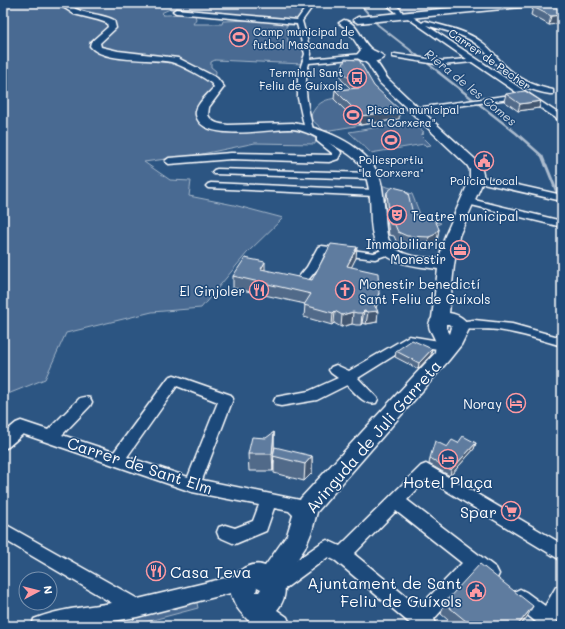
<svg xmlns="http://www.w3.org/2000/svg" width="565" height="629" viewBox="0 0 565 629" font-family="Mali,sans-serif">
  <rect width="100%" height="100%" fill="#2c5582"/>
  <filter id="ink" filterUnits="userSpaceOnUse"><feTurbulence type="fractalNoise" baseFrequency=".025" numOctaves="2"/><feDisplacementMap in="SourceGraphic" scale="8" xChannelSelector="R" yChannelSelector="G"/><feConvolveMatrix kernelMatrix="1 2 1 2 8 2 1 2 1" color-interpolation-filters="sRGB"/></filter>
  <g filter="url(#ink)">
    <path fill="#486b92" stroke="#a4b5c8" d="M3 3 301 4 306 8 296 21 170 9 161 13 163 15C172 16 188 11 195 15L196 19 193 24H222L223 21 252 20 254 19 297 22 298 25H286L288 42 299 44 306 56 303 64 215 60 211 62V67L216 71 215 86 202 124C234 146 283 113 316 139L315 144 255 143 202 154 144 162 170 180 191 181 189 196 234 205 283 218 247 253 201 308 152 312 66 333 45 379 3 396Z
      M385 3H502L398 12Z
      M359 97H375L399 119 324 131 310 118C319 94 337 99 359 97Z
      M412 122 424 132 422 133 424 134 421 135 431 145 426 146 424 144 371 153 349 132Z
      M377 184 412 194 420 214 418 218 441 223 430 229 386 202 380 203Z
      M196 598 198 608 134 625 133 615Z"/>
    <g fill="none" stroke-linecap="round" stroke-linejoin="round">
      <path stroke="#acbcce" stroke-width="2" d="M359 3 378 25 440 73"/>
      <path stroke="#acbcce" stroke-width="2.5" d="M438 72 516 133 542 156 546 166"/>
      <path stroke="#acbcce" stroke-width="3" d="M546 165 558 195"/>
      <defs>
        <path id="minor" d="M385 3C392 3 401 7 403 14L398 15 397 13Z
          M307 6 312 7 302 21 311 54 310 59 362 54 365 56 362 58 309 63C302 86 308 107 313 130L309 132 305 130 298 98V75L305 54 297 24 176 13 173 11 176 9 297 20Z
          M407 13 422 23 425 21C443 26 465 30 480 41 489 47 495 55 502 63 517 78 532 86 553 90V94H550C529 91 512 81 497 65 490 58 484 49 475 43 461 33 442 30 426 25L562 116V122L524 97 413 112 412 110 416 108 519 94 472 62 442 65 393 57V55L395 54 442 61 467 59 405 16V14Z
          M317 133H323L325 140 340 151 341 153 338 159 329 162 231 159 169 164 165 161 169 158 231 153 332 155V153L317 141Z
          M217 169 372 173 377 176 372 179 214 174 212 172 214 170Z
          M477 176 562 195V201L474 181 472 179Z
          M211 183 375 190 380 193 375 196 208 188 206 186 208 184Z
          M466 198 562 221V227L463 203 461 201 463 199Z
          M322 246 374 253 388 248 393 251 392 253 375 259 325 253 318 268 308 280H300L298 278 307 267 318 247Z
          M474 320 512 324 562 338V346C541 340 519 333 498 330 485 328 468 331 457 328L455 325 457 322Z
          M409 336 445 342 449 343 451 346 449 349 445 350 411 345 358 378 378 399 376 403C364 406 355 392 347 385L317 400 281 406 276 405 274 401 276 397 309 391 338 378 331 373 329 370 331 367 336 365 349 371Z
          M174 375 231 395 233 399 202 480 300 500 310 510 312 515 310 520 304 522 298 520 289 511 274 508 266 531 235 544 219 537 217 532 219 527 225 525 235 528 253 521 259 505 192 492 23 434 8 447 3 449V434L16 423 21 421 48 430 80 398 85 397 90 398 92 402 90 406 62 435 114 452 169 377ZM177 386 218 402 188 477 127 457Z
          M426 464 562 544V561L427 479 407 500 496 568 499 574 496 580 490 582 484 580 475 573 434 619 437 626H413L336 561 328 557 279 593 273 596 267 593 264 587 267 581 321 543 327 540 340 546 421 466ZM396 511 462 563 419 607 354 554Z
          M3 523 138 599 246 573 252 575 255 581 252 587 246 589 137 617 84 626H32L34 619C59 609 86 607 112 603L3 539Z
          M562 584V611L555 626H535L536 622 514 604 511 598 514 592 520 589 526 592 545 606 556 587Z"/>
        <path id="secondary" d="M63 3H71V6C83 15 100 13 114 20L116 28 100 43 101 47 118 51 178 58 217 78 224 87 209 107 208 115C212 123 219 124 228 125L293 123C322 128 361 143 376 170 382 180 383 193 384 205 386 217 384 234 391 244 402 258 424 257 439 259L445 236 470 179V170L467 165 380 83 368 64 362 59 364 57C376 54 382 73 389 80 418 108 447 134 476 160L482 170 484 179 459 236 454 265 449 313C460 315 464 318 470 327L461 345 449 360 317 512 312 531 305 548 283 581C287 591 284 602 277 610L287 617 291 626H255C244 617 235 608 231 594 226 576 249 559 265 566L287 535 294 512 301 498 435 353C435 349 437 343 435 340 432 331 425 327 432 318L438 269C415 266 378 264 373 235 370 223 371 210 370 198 369 187 367 176 361 166 353 154 337 147 324 141 315 136 303 130 293 129 272 128 202 144 196 115 194 105 209 94 214 87L212 84C206 78 179 64 171 62 151 58 103 63 90 46L91 42 108 27 107 23 98 20 74 14 63 7ZM446 324H449L452 327 450 334 446 328ZM257 587 261 589 259 592H256Z"/>
        <path id="primary" d="M503 3H537L532 6 358 23 353 20 358 17Z
          M344 20C359 24 360 39 370 48 374 52 380 52 384 57 377 64 362 64 356 56L361 50 347 29 339 23Z"/>
      </defs>
      <use href="#minor" stroke="#fff" stroke-width="3"/>
      <use href="#secondary" stroke="#fff" stroke-width="3"/>
      <use href="#primary" stroke="#fff" stroke-width="3"/>
      <use href="#minor" fill="#1f4a7a" fill-rule="evenodd"/>
      <use href="#secondary" fill="#1f4a7a" fill-rule="evenodd"/>
      <use href="#primary" fill="#1f4a7a" fill-rule="evenodd"/>
    </g>
    <path fill="#516b89" stroke="#fff" d="M534 3H562V23L549 25 531 15Z
      M341 71 374 86 399 119 360 125 334 99 335 90 351 89 341 79Z
      M506 94 539 108 518 111 504 101Z
      M387 192 406 193 413 214 439 229 437 241 432 246 427 249 405 248 397 243 394 236 389 235 385 202Z
      M356 258 351 267 377 304 376 308 377 322 366 324 362 323 361 325H356L352 324 341 327 334 323 332 325 304 317 305 304 233 288V276L312 280Z
      M396 351 431 355 418 369 395 357Z
      M274 432V453L312 456V473L304 481 274 473V460L273 471H249L248 454Z
      M458 443H476L474 449 450 476 429 464 430 458 447 447Z
      M444 603 527 617 520 626H455L441 614Z
      M562 615V626H558L557 625Z"/>
    <path fill="#42576f" stroke="#fff" d="M562 15V23L549 25 551 16Z
      M541 101 539 108 518 111 520 104Z
      M400 110 399 119 360 125 361 116Z
      M439 229 437 241 432 246 427 249 429 237Z
      M357 247 356 258 346 278 347 266Z
      M265 262V274L261 269Z
      M379 293 377 304 375 311H378L377 322 366 324 368 312 374 305Z
      M335 311 334 323 332 325 333 313Z
      M364 311 362 323 361 325 362 313Z
      M353 312 352 324 341 327 342 315Z
      M432 349 431 355 418 369 419 363Z
      M274 432V449L273 471 272 454Z
      M476 443 474 449 450 476 451 470Z
      M312 456V473L304 481 305 464Z
      M533 606 527 617 520 626H517Z"/>
    <path fill="#5e7c9f" stroke="#fff" d="M539 3H562V15L551 16 533 7 544 6Z
      M345 59 359 60 374 86 400 110 361 116 335 90 360 88 341 71Z
      M525 91 541 101 520 104 506 94Z
      M393 187 405 190 406 193H408L413 214 432 218 435 220 439 229 434 235 429 237 407 236 398 232 395 225 390 224 387 192Z
      M331 244 357 247 347 266 378 273 379 293 374 305 378 311 368 312 364 311 362 313H357L353 312 342 315 335 311 333 313 304 305 311 294 233 276 245 258 265 262 261 269 312 280Z
      M412 340 432 349 419 363 396 351Z
      M274 432 272 454H248L252 437 266 438Z
      M463 436 476 443 451 470 430 458 435 441 447 447 452 440 458 443Z
      M275 447 312 456 305 464 273 456Z
      M480 564 533 606 517 626H472L444 603Z"/>
  </g>
  <defs>
    <symbol id="stadium-ring" viewBox="-11 -11 22 22"><circle r="9.5" fill="#1f4a7a" stroke="#ff9aa2" stroke-width="1.5"/><path d="M0-5a6.5 5 0 1 0 0 10a6.5 5 0 1 0 0-10ZM-3.5-1.8h7v3.6h-7Z" fill="#ff9aa2"/></symbol>
    <symbol id="bus-ring" viewBox="-11 -11 22 22"><circle r="9.5" fill="#1f4a7a" stroke="#ff9aa2" stroke-width="1.5"/><path d="M-5-6H5V4H4V6H2V4H-2V6H-4V4H-5ZM-3.5-4V0h7V-4ZM-3.5 1.2v1.5H-2V1.2ZM2 1.2v1.5H3.5V1.2Z" fill="#ff9aa2"/></symbol>
    <symbol id="civic-ring" viewBox="-11 -11 22 22"><circle r="9.5" fill="#1f4a7a" stroke="#ff9aa2" stroke-width="1.5"/><path d="M-.6-6.5H3V-4.5H.6V-3L4-1V1h2V6H-6V1h2V-1L-.6-3ZM-1.2 2.5V6h2.4V2.5Z" fill="#ff9aa2"/></symbol>
    <symbol id="theatre-ring" viewBox="-11 -11 22 22"><circle r="9.5" fill="#1f4a7a" stroke="#ff9aa2" stroke-width="1.5"/><path d="M-5-5.5Q0-4 5-5.5V0Q5 5 0 6Q-5 5-5 0ZM-3.3-2.5H-1v1.5H-3.3ZM1-2.5H3.3v1.5H1ZM-2.8 1Q0 5.5 2.8 1Z" fill="#ff9aa2"/></symbol>
    <symbol id="office-ring" viewBox="-11 -11 22 22"><circle r="9.5" fill="#1f4a7a" stroke="#ff9aa2" stroke-width="1.5"/><path d="M-6-3h4V-5.5h4V-3h4V5H-6ZM-1-4.5V-3h2v-1.5ZM-6 0V1H6V0Z" fill="#ff9aa2"/></symbol>
    <symbol id="restaurant-ring" viewBox="-11 -11 22 22"><circle r="9.5" fill="#1f4a7a" stroke="#ff9aa2" stroke-width="1.5"/><path d="M-5-6h1v4h1v-4h1v4h1v-4h1v5L-1.5 .5V6h-2V.5L-5-1ZM5-6V6H3V1.5H1.5Q1.5-4 5-6Z" fill="#ff9aa2"/></symbol>
    <symbol id="church-ring" viewBox="-11 -11 22 22"><circle r="9.5" fill="#1f4a7a" stroke="#ff9aa2" stroke-width="1.5"/><path d="M-1.2-6h2.4v3.5h3.3v2.4h-3.3V6h-2.4V-.1h-3.3v-2.4h3.3Z" fill="#ff9aa2"/></symbol>
    <symbol id="hotel-ring" viewBox="-11 -11 22 22"><circle r="9.5" fill="#1f4a7a" stroke="#ff9aa2" stroke-width="1.5"/><path d="M-6-4.5h1.5V1H6V5H4.5V3h-9V5H-6ZM-4 0a1.8 1.8 0 1 1 3.6 0ZM.5 0V-2.5h3Q6-2.5 6 0Z" fill="#ff9aa2"/></symbol>
    <symbol id="supermarket-ring" viewBox="-11 -11 22 22"><circle r="9.5" fill="#1f4a7a" stroke="#ff9aa2" stroke-width="1.5"/><path d="M-6-5.5h2.5l.6 2H6L4.5 2H-2.5L-4.4-4H-6ZM-1.5 3.2a1.3 1.3 0 1 0 .1 0ZM3 3.2a1.3 1.3 0 1 0 .1 0Z" fill="#ff9aa2"/></symbol>
  </defs>
  <g fill-rule="evenodd">
    <use href="#stadium-ring" x="228" y="26" width="22" height="22"/>
    <use href="#bus-ring" x="346" y="67" width="22" height="22"/>
    <use href="#stadium-ring" x="342" y="104" width="22" height="22"/>
    <use href="#stadium-ring" x="380" y="129" width="22" height="22"/>
    <use href="#civic-ring" x="473" y="150" width="22" height="22"/>
    <use href="#theatre-ring" x="386" y="204" width="22" height="22"/>
    <use href="#office-ring" x="449" y="239" width="22" height="22"/>
    <use href="#restaurant-ring" x="248" y="279" width="22" height="22"/>
    <use href="#church-ring" x="334" y="279" width="22" height="22"/>
    <use href="#hotel-ring" x="505" y="392" width="22" height="22"/>
    <use href="#hotel-ring" x="437" y="448" width="22" height="22"/>
    <use href="#supermarket-ring" x="500" y="500" width="22" height="22"/>
    <use href="#restaurant-ring" x="145" y="560" width="22" height="22"/>
    <use href="#civic-ring" x="465" y="580" width="22" height="22"/>
  </g>
  <g text-anchor="middle" dominant-baseline="central" stroke-width="3" stroke-linejoin="round" paint-order="stroke">
    <g font-size="11" fill="#fff" stroke="#1f4a7a" text-anchor="start">
      <text x="253" y="31">Camp municipal de<tspan x="253" dy="13">futbol Mascanada</tspan></text>
      <text x="343" y="72" text-anchor="end">Terminal Sant<tspan x="343" dy="13">Feliu de Guíxols</tspan></text>
      <text x="367" y="109">Piscina municipal<tspan x="367" dy="13">"La Corxera"</tspan></text>
      <text x="391" y="159" text-anchor="middle">Poliesportiu<tspan x="391" dy="13">"la Corxera"</tspan></text>
      <text x="484" y="180" text-anchor="middle">Policia Local</text>
    </g>
    <g font-size="11" fill="#fff" stroke="#1f4a7a">
      <text transform="translate(490 59) rotate(35)">Carrer de Pecher</text>
    </g>
    <g font-size="12" font-style="italic" fill="#d5dde6" stroke="#1f4a7a">
      <text transform="translate(471 87) rotate(39)">Riera de les Comes</text>
    </g>
    <g font-size="13" fill="#fff" stroke="#1f4a7a" text-anchor="end">
      <text x="411" y="215" text-anchor="start">Teatre municipal</text>
      <text x="446" y="243">Immobiliaria<tspan x="446" dy="15">Monestir</tspan></text>
      <text x="359" y="283" text-anchor="start">Monestir benedictí<tspan x="359" dy="15">Sant Feliu de Guíxols</tspan></text>
      <text x="245" y="290">El Ginjoler</text>
      <text x="502" y="403">Noray</text>
    </g>
    <g font-size="16" fill="#fff" stroke="#1f4a7a">
      <text transform="translate(373 436) rotate(-49)">Avinguda de Juli Garreta</text>
      <text transform="translate(140 465) rotate(18)">Carrer de Sant Elm</text>
    </g>
    <g font-size="16" fill="#fff" stroke="#1f4a7a" text-anchor="end">
      <text x="448" y="481" text-anchor="middle">Hotel Plaça</text>
      <text x="497" y="511">Spar</text>
      <text x="170" y="571" text-anchor="start">Casa Teva</text>
      <text x="462" y="582">Ajuntament de Sant<tspan x="462" dy="18">Feliu de Guíxols</tspan></text>
    </g>
  </g>
  <rect width="565" height="629" fill="none" stroke="#1f4a7a" stroke-width="16"/>
  <rect x="8" y="8" width="549" height="613" fill="none" stroke="#fff" stroke-width="1.5" filter="url(#ink)"/>
  <g transform="translate(38 591) rotate(83)"><circle r="19" fill="#1f4a7a" stroke="#7992af"/>
  <path d="M0-3L7 15L0 10L-7 15Z" fill="#ff9aa2"/>
  <text y="-6" font-size="11" font-weight="bold" text-anchor="middle" fill="#ffffff">N</text>
  </g>
</svg>
